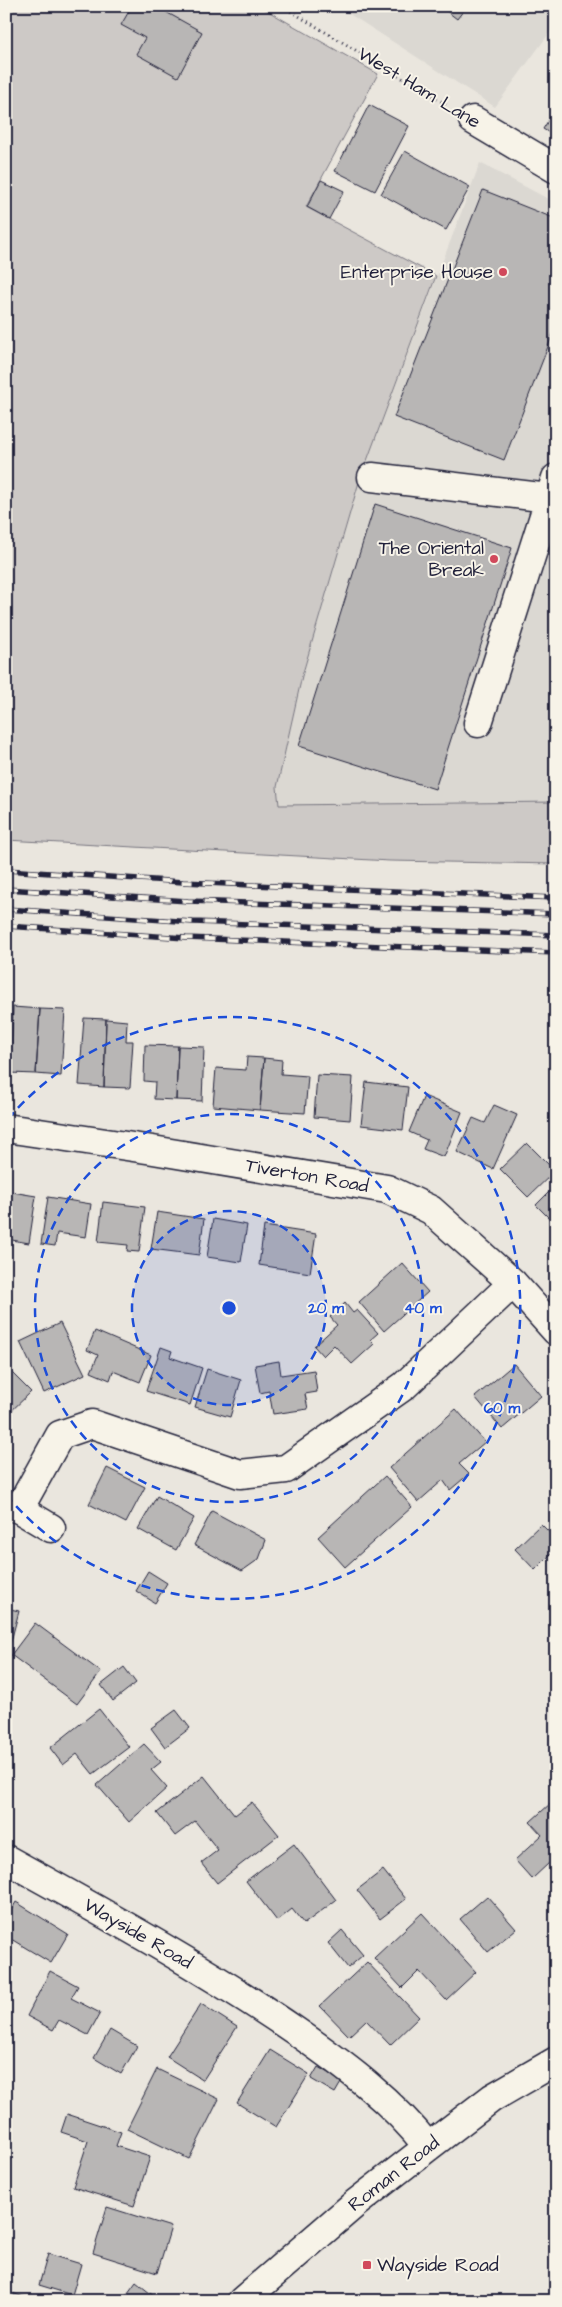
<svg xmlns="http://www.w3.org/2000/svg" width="562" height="2307" viewBox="0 0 562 2307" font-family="'Architects Daughter',sans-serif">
  <rect width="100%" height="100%" fill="#eae6de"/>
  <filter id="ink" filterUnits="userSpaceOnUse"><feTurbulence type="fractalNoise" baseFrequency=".02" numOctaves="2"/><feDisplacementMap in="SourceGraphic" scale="10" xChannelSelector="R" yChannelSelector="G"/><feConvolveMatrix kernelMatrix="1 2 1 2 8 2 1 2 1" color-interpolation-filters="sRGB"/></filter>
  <g filter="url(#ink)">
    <path fill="#dbd8d2" d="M337 6H556V24L495 107Z
      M480 163 556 203V802L279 805 277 787 302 676 359 482Z"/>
    <path fill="#cdc9c6" stroke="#787680" d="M6 6H259L378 74 306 207 436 276 359 482 302 676 277 787 279 805 556 802V864L390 861 6 840Z"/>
    <path fill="#b8b6b5" stroke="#22223b" d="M132 6H155L202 32 178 77 136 54 145 38 121 25Z
      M440 6H467L457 19Z
      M369 105 409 126 375 191 335 171Z
      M556 108V137L543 129Z
      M405 151 470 187 446 230 381 194Z
      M321 180 344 191 329 219 307 207Z
      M483 190 556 219V326L504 460 394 417Z
      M375 504 512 548 435 789 299 746Z
      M552 608H556V800H552Z
      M13 1007 40 1009 36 1074 10 1073Z
      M40 1009 65 1010 61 1076 36 1074Z
      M84 1018 106 1019 104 1087 79 1085Z
      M106 1019 127 1021 126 1041H133L130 1088 104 1087Z
      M145 1045 178 1046 176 1100 154 1099 155 1082 144 1081Z
      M178 1046 204 1047 202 1101 176 1100Z
      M247 1057 264 1058 260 1110 213 1106 216 1068 246 1070Z
      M264 1058 282 1060 281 1074 308 1076 305 1113 260 1110Z
      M317 1075 353 1077 350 1120 314 1117Z
      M366 1082 408 1087 403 1130 361 1125Z
      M424 1096 462 1112 444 1157 423 1149 427 1140 409 1132Z
      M494 1105 517 1115 493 1169 457 1152 473 1118 485 1123Z
      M527 1143 555 1171 528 1197 500 1169Z
      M556 1185V1225L536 1205Z
      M6 1191 36 1196 29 1243 6 1239Z
      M48 1197 91 1204 86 1237 57 1233 55 1246 41 1244Z
      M103 1202 145 1207 139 1252 127 1251 128 1245 98 1242Z
      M157 1212 204 1219 199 1255 151 1249Z
      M213 1219 247 1225 241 1262 207 1257Z
      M264 1226 316 1234 310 1273 259 1265Z
      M402 1263 428 1292 384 1331 359 1302Z
      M345 1303 353 1313 357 1310 378 1333 370 1340 374 1344 352 1364 334 1345 323 1356 314 1346 337 1325 330 1317Z
      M60 1323 85 1374 44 1393 20 1342Z
      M95 1331 151 1355 140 1382 113 1371 110 1380 91 1372 98 1355 87 1350Z
      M161 1347 172 1351 170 1357 202 1368 190 1405 146 1391Z
      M279 1361 281 1375 314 1370 317 1392 305 1394 308 1409 273 1414 269 1391 260 1393 255 1365Z
      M514 1364 541 1396 502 1429 475 1397Z
      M6 1367 31 1392 6 1416Z
      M207 1369 241 1380 230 1417 195 1407Z
      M456 1409 485 1442 459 1464 469 1474 450 1490 443 1480 418 1502 389 1468Z
      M107 1468 145 1487 126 1523 89 1504Z
      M385 1476 412 1507 345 1567 318 1537Z
      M157 1496 194 1518 176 1550 138 1529Z
      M212 1511 266 1540 259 1559 242 1571 194 1545Z
      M541 1524 556 1539V1549L535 1570 515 1549Z
      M148 1571 167 1583 155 1603 136 1591Z
      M6 1608 19 1611 9 1649 6 1648Z
      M35 1623 101 1672 77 1704 11 1655Z
      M124 1667 136 1683 113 1701 101 1685Z
      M99 1709 129 1747 93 1774 77 1754 63 1765 50 1748Z
      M176 1710 190 1728 165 1747 151 1728Z
      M144 1744 161 1762 151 1770 167 1788 129 1822 97 1785Z
      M204 1776 235 1815 252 1802 279 1835 217 1883 201 1863 218 1850 195 1821 175 1836 157 1813Z
      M551 1803 556 1808V1871L549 1863 532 1879 515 1860 542 1835 530 1822Z
      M294 1844 336 1900 304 1924 292 1909 277 1921 246 1881Z
      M383 1870 406 1899 380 1919 357 1890Z
      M487 1896 516 1929 488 1952 460 1919Z
      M16 1902 68 1934 51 1963 6 1936V1919Z
      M422 1913 476 1972 446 2000 419 1971 402 1988 374 1958Z
      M342 1930 363 1955 348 1968 328 1943Z
      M367 1962 419 2017 390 2045 366 2020 349 2036 320 2006Z
      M50 1971 78 1986 71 1998 100 2013 88 2035 59 2020 53 2030 27 2016Z
      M201 2004 237 2027 203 2080 167 2057Z
      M110 2030 137 2046 121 2074 94 2058Z
      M270 2050 309 2074 276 2127 237 2103Z
      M318 2067 342 2081 335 2093 311 2079Z
      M157 2069 219 2099 189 2159 127 2129Z
      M67 2114 121 2132 116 2146 150 2157 134 2206 73 2187 88 2141 61 2132Z
      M107 2207 171 2227 157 2273 93 2253Z
      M48 2254 81 2264 72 2295 39 2285Z
      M136 2282 160 2301H122Z
      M6 2291 36 2301H6Z"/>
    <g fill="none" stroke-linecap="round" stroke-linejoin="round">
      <defs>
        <path id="minor" d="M473 120 556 169
          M372 477 549 498
          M478 723 556 478
          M6 1128 153 1150 387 1189 431 1210 513 1283 556 1331
          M6 1505 19 1509 51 1528
          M19 1509 60 1435 92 1424 240 1474 286 1469 404 1386 513 1283
          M6 1859C105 1914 204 1968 297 2032 344 2065 393 2101 428 2147
          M242 2301 356 2203 428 2147 492 2098 556 2061"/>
      </defs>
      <use href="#minor" stroke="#22223b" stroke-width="31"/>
      <path stroke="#22223b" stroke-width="3" stroke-dasharray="1 4" stroke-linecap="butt" d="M282 6 449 106"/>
      <use href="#minor" stroke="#f7f3e8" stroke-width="28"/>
      <defs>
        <path id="rail" d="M6 870 183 882 556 898
          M6 889 188 901 556 914
          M6 909 193 922 556 935
          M6 926 186 938 556 953"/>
      </defs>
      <use href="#rail" stroke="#22223b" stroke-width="5.5"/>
      <use href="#rail" stroke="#f7f3e8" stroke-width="4" stroke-dasharray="11" stroke-linecap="butt"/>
    </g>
  </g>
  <circle cx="229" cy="1308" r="97" fill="#1d4ed8" fill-opacity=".12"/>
  <g fill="none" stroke="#1d4ed8" stroke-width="2.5" stroke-dasharray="9 6">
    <circle cx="229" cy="1308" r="97"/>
    <circle cx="229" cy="1308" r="194"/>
    <path d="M8 1119A291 291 0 1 1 8 1497"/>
  </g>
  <g fill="#d1495b" stroke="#f7f3e8" stroke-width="2">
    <circle cx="503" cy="272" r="5"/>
    <circle cx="494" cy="559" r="5"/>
    <rect x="362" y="2260" width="10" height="10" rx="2.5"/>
  </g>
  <g text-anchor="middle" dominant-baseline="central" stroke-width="4" stroke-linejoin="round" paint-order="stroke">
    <g font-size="19" fill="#22223b" stroke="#f7f3e8">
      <text transform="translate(419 88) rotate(31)">West Ham Lane</text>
      <text transform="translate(307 1176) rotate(10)">Tiverton Road</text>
      <text transform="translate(138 1934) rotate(30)">Wayside Road</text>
      <text transform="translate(394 2174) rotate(-38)">Roman Road</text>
    </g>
    <g font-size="19" fill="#22223b" stroke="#f7f3e8" text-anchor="end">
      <text x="493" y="272">Enterprise House</text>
      <text x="484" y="548">The Oriental<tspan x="484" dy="22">Break</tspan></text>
      <text x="377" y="2265" text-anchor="start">Wayside Road</text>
    </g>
  </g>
  <circle cx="229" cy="1308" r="8" fill="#1d4ed8" stroke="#f7f3e8" stroke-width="2.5"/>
  <g font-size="15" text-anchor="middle" font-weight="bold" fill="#1d4ed8" stroke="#f7f3e8" stroke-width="4" stroke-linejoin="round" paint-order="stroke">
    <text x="326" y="1313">20 m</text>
    <text x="423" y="1313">40 m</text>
    <text x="502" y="1413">60 m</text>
  </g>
  <rect width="562" height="2307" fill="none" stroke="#f7f3e8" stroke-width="25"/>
  <rect x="12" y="12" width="537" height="2282" fill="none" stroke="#22223b" stroke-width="2" filter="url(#ink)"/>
</svg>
